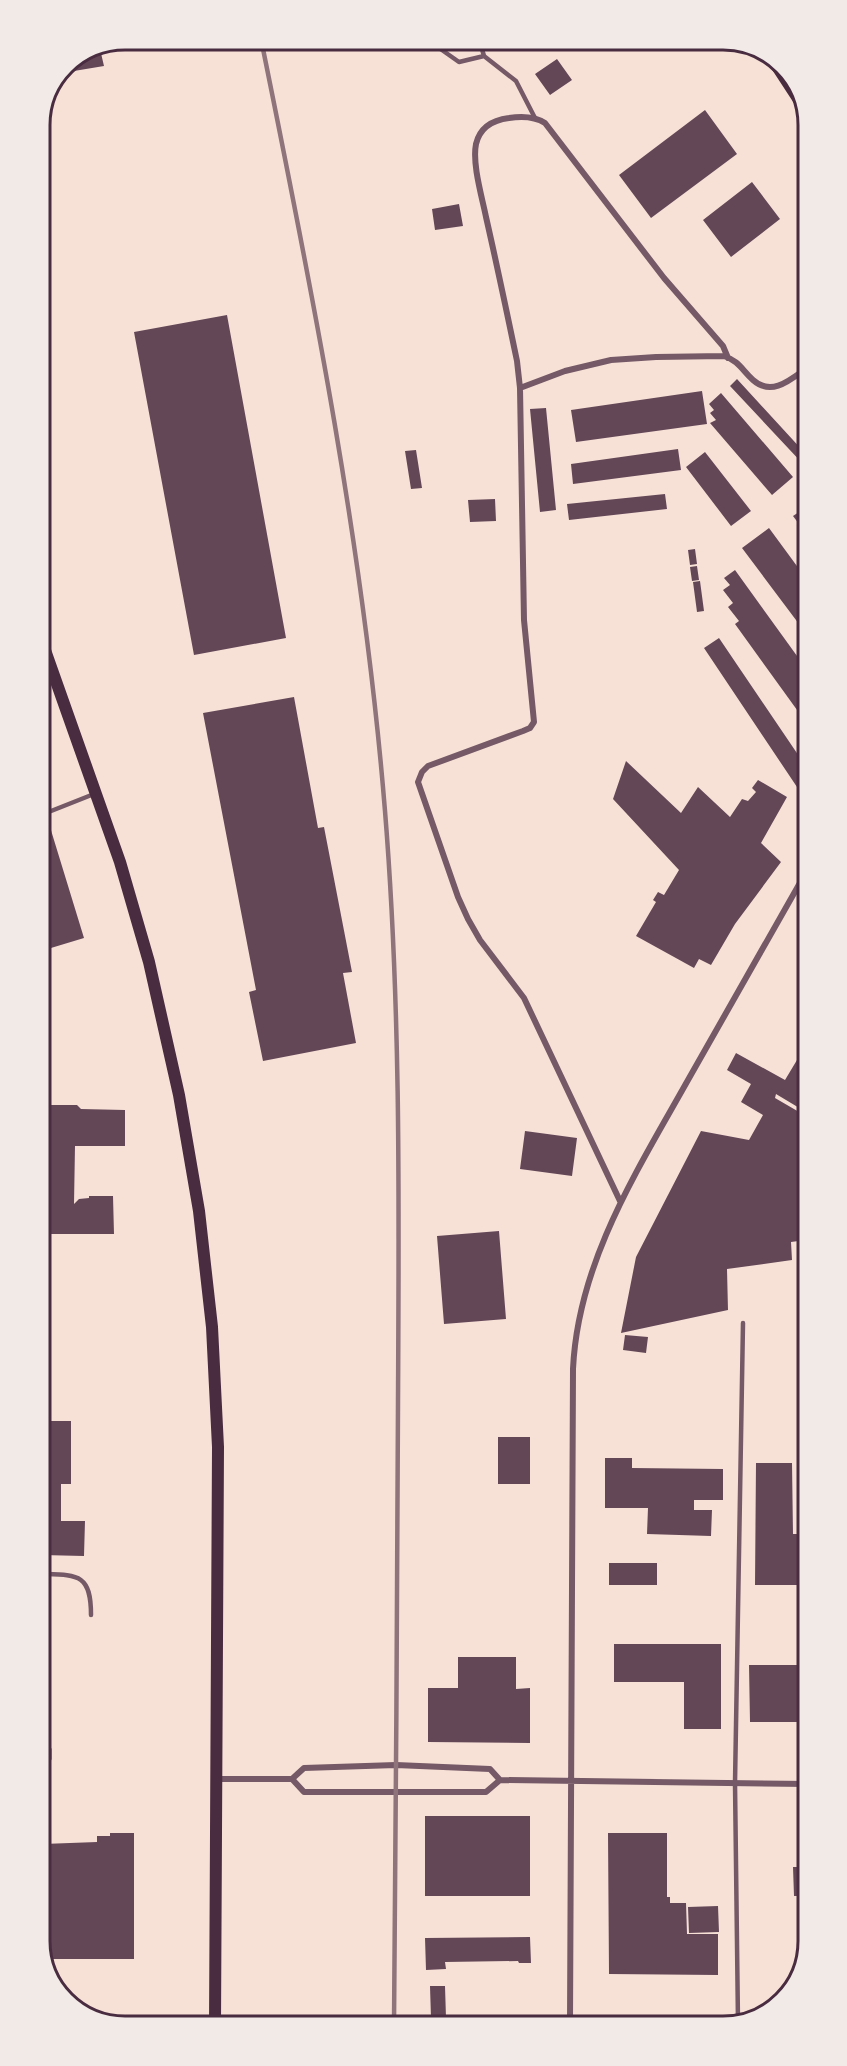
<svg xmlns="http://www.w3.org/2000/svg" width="847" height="2066" viewBox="0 0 847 2066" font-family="'DM Sans',sans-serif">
  <rect width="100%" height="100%" fill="#f7e1d7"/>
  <path fill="#644757" d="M100 49 104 66 74 71 72 61Z
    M557 59 572 80 550 95 535 74Z
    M705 110 737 154 651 218 619 175Z
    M752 182 780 219 731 257 703 220Z
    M459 204 463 226 435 230 432 209Z
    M227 315 286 638 194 655 134 332Z
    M737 379 804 452 803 464 730 386Z
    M702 391 707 424 576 442 571 410Z
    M721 393 793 477 772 495 710 423 716 420 710 413 714 410 709 404Z
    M546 408 556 510 540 512 530 409Z
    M678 449 681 470 573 484 571 464Z
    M416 450 422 488 411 489 405 451Z
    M705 452 751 511 731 526 686 467Z
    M665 494 667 509 569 520 567 504Z
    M495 499 496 521 470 522 468 500Z
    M805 508V532L793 516Z
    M769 528 805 577V632L742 548Z
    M695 549 697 564 690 565 688 550Z
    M697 566 699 580 692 581 690 567Z
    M735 570 805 667V721L735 624 739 621 728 607 733 603 723 590 730 585 724 578Z
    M700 581 704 611 697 612 693 582Z
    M719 638 805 765V786L799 790 704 648Z
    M294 697 318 828 324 827 352 972 343 973 356 1043 263 1061 249 992 256 990 203 713Z
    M626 761 681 813 698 787 730 817 742 799 748 801 756 792 752 788 758 780 787 797 761 843 781 862 735 924 711 965 699 959 694 968 636 936 656 902 653 900 658 892 664 895 679 870 613 799Z
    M50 827 84 938 41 951V830Z
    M806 1045V1112L776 1094 775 1098 806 1116V1151L800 1147 798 1150 806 1152V1240L791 1242 792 1260 727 1269 728 1310 621 1333 636 1257 701 1131 749 1140 763 1115 741 1102 751 1084 727 1070 736 1053 785 1080Z
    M41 1105H77L81 1109 125 1110V1146H75L74 1204 79 1199 89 1198V1196H113L114 1234H50L42 1225Z
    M525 1131 577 1138 572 1176 520 1169Z
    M499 1231 506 1319 444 1324 437 1236Z
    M625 1335 648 1337 646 1353 623 1350Z
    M42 1421H71V1484H61V1521H85L84 1556 42 1555V1513H45V1491H42Z
    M498 1437H530V1484H498Z
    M605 1458H632V1468L723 1469V1500H694V1510H712L711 1536 647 1534 648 1508H605Z
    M756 1463H792L793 1534H807V1585H755Z
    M609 1563H657V1585H609Z
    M42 1566H47V1585H43Z
    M614 1644H721V1729H684V1682H614Z
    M458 1657H516V1689L530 1688V1743L428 1742V1688H458Z
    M749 1665H807V1722H750Z
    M425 1816H530V1896H425Z
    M110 1833H134V1959H43V1844L97 1842V1836H110Z
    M608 1833H667V1897H670V1903H686L687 1934H718V1975L609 1974Z
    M793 1867H808V1896H794Z
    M718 1906 719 1932 689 1933 688 1907Z
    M530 1937 531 1963H519L518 1961 445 1962 446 1969 426 1970 425 1938Z
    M430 1986H445L446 2018H431Z"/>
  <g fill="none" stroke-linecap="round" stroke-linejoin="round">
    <path stroke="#4a2c40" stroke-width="3" d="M50 1749V1759"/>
    <path stroke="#755966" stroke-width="4.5" d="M430 39 432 43 459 62 484 56 479 39
      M484 56 516 81 535 118
      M41 815 94 794
      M43 1574C78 1575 91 1574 91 1615
      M738 2023 735 1783 743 1323"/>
    <path stroke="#755966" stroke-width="6" d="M520 388 565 371 611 360 656 357 724 356C739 361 742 370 753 380 771 396 789 381 804 370
      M40 674 53 672
      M620 1201 524 998 480 940 468 919 458 897 418 782 422 772 428 766 523 731 530 728 534 722 524 620 520 388 517 361C507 313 497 265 486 217 482 197 472 164 476 144 480 127 493 120 509 118 522 116 534 116 545 123L664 278 723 346 728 358
      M218 1779H292L304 1768 396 1765 490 1769 500 1780 808 1784
      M292 1779 304 1792H486L500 1780
      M570 2024 573 1369C578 1262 637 1171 688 1080 727 1012 766 943 805 874"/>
    <path stroke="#4a2c40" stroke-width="12" d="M40 636 120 862 149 962 179 1095 199 1211 212 1327 218 1447 215 2026"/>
    <path stroke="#4a2c40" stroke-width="15" d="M772 56 804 105"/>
    <path stroke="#8f747c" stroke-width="4.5" d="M261 39C313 295 364 551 385 811 401 1008 399 1206 398 1403 397 1610 396 1818 394 2025"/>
  </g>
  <path d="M0 0H847V2066H0ZM125 50H723A75 75 0 0 1 798 125V1941A75 75 0 0 1 723 2016H125A75 75 0 0 1 50 1941V125A75 75 0 0 1 125 50Z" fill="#f1eae7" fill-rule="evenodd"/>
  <path fill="none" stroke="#4a2c40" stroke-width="3" d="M125 50H723A75 75 0 0 1 798 125V1941A75 75 0 0 1 723 2016H125A75 75 0 0 1 50 1941V125A75 75 0 0 1 125 50Z"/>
</svg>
